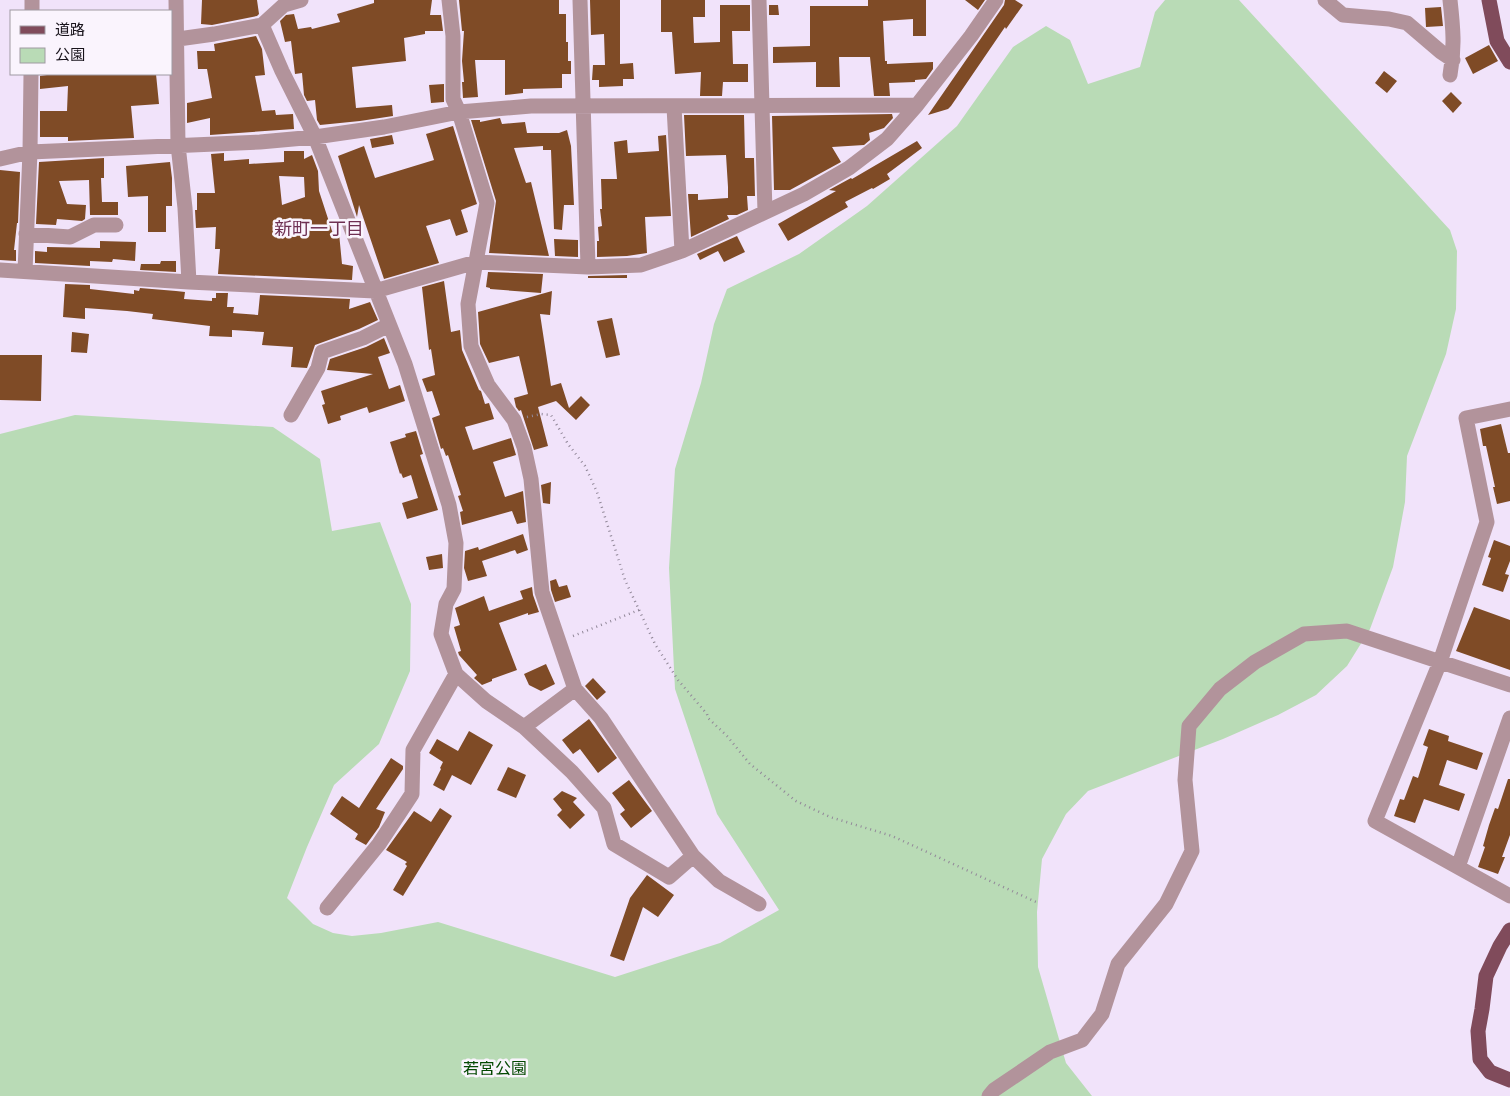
<svg xmlns="http://www.w3.org/2000/svg" width="1510" height="1096" viewBox="0 0 1510 1096" font-family="Manrope,'Noto Sans JP',sans-serif">
  <rect width="100%" height="100%" fill="#f1e3fa"/>
  <path fill="#b9dbb6" d="M1165 0H1239L1450 230 1457 251 1456 309 1446 354 1407 456 1405 502 1393 567 1370 629 1347 666 1316 695 1278 715 1223 739 1088 791 1066 814 1042 859 1037 912 1038 967 1066 1063 1092 1096H0V434L75 415 273 427 320 459 332 531 380 522 411 604 410 671 379 744 334 785 307 847 287 898 313 924 333 933 352 936 381 933 438 922 615 977 720 943 779 910 717 814 675 689 669 568 675 469 701 383 714 324 727 289 799 254 867 206 957 126 1013 47 1046 26 1070 40 1088 84 1140 67 1155 12Z"/>
  <path fill="#7f4b26" fill-rule="evenodd" d="M202 0H257L259 14 257 16 212 25 201 24Z
    M374 0H432L430 15H441L443 31H425V34L404 38 406 61 352 67 356 108 392 105 393 116 360 121 320 125 317 120 315 100 307 101 304 95 302 73 295 74 291 41 285 42 280 21 286 15 294 14 298 29 311 27 312 29 340 22 337 14 374 3Z
    M459 0H559V14H566V42H568V61H571V74H562V88L523 89V93L505 95V60H475L478 97 463 98 462 82H464L462 61 464 31H462Z
    M590 0H620V64L633 63 634 79H623V86L599 87V80H592L593 65H605L604 34 591 35Z
    M661 0H705V17H693L694 43 720 42V5H750V31H732L733 64H748V82H723L722 96H700L701 72 675 74 672 32H661Z
    M868 0H926V36H913V19L883 21 885 61H887V64L933 62V69L926 79 915 80V82L889 83 890 96H874L870 57H839L840 87H816V62L773 63V47L810 46V6H868Z
    M965 0H985L978 10Z
    M1005 0H1015L1023 5 1006 29 1005 27 951 106 948 109 928 115 1004 5Z
    M769 5H778L779 15H769Z
    M1441 7 1443 26 1426 27 1425 8Z
    M256 36 262 49 265 75 255 76 262 111 275 110 276 115 293 114 294 129 210 135V118L187 123V103L212 98 207 69H198L197 51H215L214 44Z
    M1489 45 1498 61 1473 74 1465 58Z
    M1384 71 1397 81 1387 93 1375 83Z
    M46 74H156L159 104 131 106 134 138 68 141V137H40V111H67L68 86 40 89V76L47 75Z
    M444 84V102L431 103 429 85Z
    M1451 92 1462 103 1453 113 1442 101Z
    M892 114 893 118 884 128 869 133 870 140 864 145 832 147 841 162 790 190H774L772 116Z
    M684 115H744L745 158H754L755 196H747L748 210 737 215H727L729 219 691 237 688 194H698V200L728 198V187L726 155 686 156Z
    M500 118 502 124 525 122 527 133H559L567 130 571 146 574 205H564L562 230 554 229 551 150H543V146L514 148 526 183 531 182 549 256 489 253 496 201 471 120H480V122Z
    M453 126 477 204 461 210 468 232 456 236 450 219 426 226 439 263 384 279 359 205 357 217 338 156 364 146 375 178 434 160 426 134Z
    M392 135 394 144 372 148 370 139Z
    M666 135 671 216 645 217 647 253 627 256 597 257V241H599L598 227 602 226 600 209H602L601 179H617L614 142 627 140 628 153 659 151 658 136Z
    M917 141 922 148 887 174 890 179 873 189 872 188 845 202 848 207 788 241 778 224 836 191 829 190 851 178 852 179Z
    M284 151H304V159L312 155 318 171 319 191 333 234 339 233 342 264 353 266 352 280 218 274 220 249H215L216 227 196 228 195 210H197V193H215L211 154 224 153V161L249 159V164L284 162ZM279 176 304 177 305 197 282 205Z
    M104 158V178H101L102 202H118V215H90L89 180 59 181 67 204 86 205 85 219 82 221 57 219 56 225 36 224 39 162Z
    M170 162 172 178V206H166V232H148V196L128 197 126 166Z
    M0 170 20 172 18 223H17L14 250H16V261L0 260Z
    M737 236 745 252 724 262 718 251 700 260 697 254Z
    M554 239 578 240V257L555 256Z
    M100 241 136 242 135 261 113 259 112 262 90 261V266L35 263V251L47 252V247L100 248Z
    M161 261H176V272L140 270 141 264H160Z
    M488 272 543 274 541 293 490 289V288L486 287Z
    M627 275V278H588V276Z
    M444 281 451 332 460 330 462 350 479 390 481 391 485 404 489 403 494 419 465 427 473 450 511 438 516 455 493 462 505 497 523 491 526 522 517 524 512 511 462 525 460 512 463 511 458 496 461 495 448 455 446 456 443 448 441 449 432 418 440 415 432 391 427 392 422 379 435 375 431 349 429 350 422 287Z
    M65 284 90 285V289L134 294V290L139 291 140 288 176 291 185 292 184 299 212 301V298H216V293H228L227 307H234L233 313 258 315 260 295 350 299 349 309 370 302 378 320 359 329 315 345 307 368 291 367 293 347 262 345 264 332 232 330V337L209 336 210 326 152 319 153 314 127 311 85 308V319L63 317Z
    M552 291 550 315 540 314 551 386 561 383 569 408 581 396 590 405 576 420 556 401 538 407 548 446 534 450 521 410 519 411 516 407 514 398 528 394 519 356 489 363 480 344 478 312Z
    M612 318 620 355 606 358 597 321Z
    M72 332 89 334 87 353 71 352Z
    M384 338 390 353 378 357 389 389 400 385 405 401 369 413 367 407 340 416 341 420 328 424 322 405 325 404 321 391 373 374 327 370 330 359 366 347Z
    M0 355H42L41 401 0 400Z
    M1501 424 1508 453H1510V501L1497 504 1493 487H1495L1486 446H1483L1480 429Z
    M416 431 423 454 420 455 438 510 407 519 402 503 418 498 411 475 403 478 401 473 400 474 390 442 406 437 405 434Z
    M551 482 550 504 543 503 541 485Z
    M523 534 528 550 517 554 515 550 482 561 487 576 468 581 464 568 465 551 478 547 479 550Z
    M1494 540 1510 546V561L1505 574 1509 575 1503 592 1482 585 1491 558 1488 557Z
    M442 554 443 568 429 570 426 557Z
    M556 579 559 587 567 585 571 597 555 602 551 590 550 581Z
    M532 587 533 595 539 612 528 615V613L499 623 517 670 492 679V681L482 685 474 678 477 675 459 655 458 652 461 651 454 627 460 625 455 608 484 596 489 611 523 599 520 591Z
    M1474 607 1510 620V670L1456 651Z
    M546 664 555 684 541 691 529 685 524 674Z
    M593 678 606 692 597 700 585 686Z
    M589 719 617 758 598 773 580 749 573 754 562 740Z
    M1429 729 1449 736 1448 741 1483 753 1477 770 1447 760 1439 785 1465 794 1459 811 1424 799 1415 823 1394 816 1400 799 1404 800 1413 776 1418 778 1428 747 1423 745Z
    M469 731 493 745 471 785 452 775 444 791 433 785 441 769 440 768 443 762 429 753 437 739 458 751Z
    M391 758 403 766V769L376 809 385 812 379 827 366 845 355 839 358 834 330 814 342 796 359 808Z
    M508 767 526 775 516 798 497 790Z
    M1508 779H1510V835L1502 857H1505L1498 874 1478 867 1485 847 1483 846 1489 825 1495 808 1498 809Z
    M629 780 652 811 631 828 620 814 625 810 612 793Z
    M562 791 577 798 573 802 585 815 570 829 557 815 562 810 553 799Z
    M440 808 452 816 403 896 393 890 407 866 405 864 407 862 386 850 414 811 431 822Z
    M647 875 674 895 658 917 643 907 624 961 610 956 630 898Z"/>
  <g fill="none" stroke-linecap="round" stroke-linejoin="round">
    <path stroke="#928899" stroke-width="2.5" stroke-dasharray="1 4" stroke-linecap="butt" d="M527 417 541 414 551 415 568 444 585 466 597 492 625 580 655 644 678 680 707 714 708 718 727 736 750 764 796 801 830 817 892 836 1036 902
      M573 636 639 610"/>
    <path stroke="#b2939b" stroke-width="15" d="M176 0 178 145 185 208 189 282
      M449 0 453 36V99L459 112 487 203 468 304 471 346 488 385 514 420 524 447 531 479 542 592 575 689 601 718 693 856 719 881 759 904
      M580 0 588 267
      M759 0 765 212
      M1325 0 1343 15 1389 19 1407 23 1441 52 1453 60
      M1450 0C1453 27 1455 48 1450 75
      M32 11V0
      M262 25 282 71 315 137 405 364 449 505 456 543 454 589 446 604 441 634 456 674 413 750 412 794 379 844 327 908
      M171 40 214 34 262 25 284 5 301 0
      M674 107 682 251
      M0 159 30 152 260 142 315 137 384 127 459 112 531 106 917 105
      M26 234 70 237 94 225H116
      M0 270 189 282 375 291 476 262 588 267 641 265 682 251 725 231 804 194 849 168 887 139 917 105 971 36 996 0
      M25 271 30 152 31 74
      M1510 409 1466 418 1487 522 1440 662 1375 821 1510 896
      M291 415 318 368 322 352 363 338 389 325
      M456 674 486 701 524 727 572 772 604 808 614 844 669 877 693 856
      M524 727 575 689
      M1458 867 1510 718
      M989 1096 994 1090 1050 1052 1082 1040 1102 1014 1118 964 1166 904 1192 851 1185 780 1189 726 1220 689 1255 662 1304 634 1347 631 1510 685"/>
    <path stroke="#804b5b" stroke-width="15" d="M1489 0 1497 41 1510 62
      M1510 930 1500 946 1486 976 1482 1009 1478 1031 1480 1059 1490 1072 1510 1080"/>
  </g>
  <g text-anchor="middle" dominant-baseline="central" stroke-width="5" stroke-linejoin="round" paint-order="stroke">
    <g font-size="16" fill="#044902" stroke="#faf4fd">
      <text x="495" y="1068">若宮公園</text>
    </g>
    <g font-size="18" fill="#6e2f52" stroke="#faf4fd">
      <text x="319" y="228">新町一丁目</text>
    </g>
  </g>
  <rect x="10" y="10" width="162" height="65" fill="#faf4fd" stroke="#9f9aa2"/>
  <rect x="20" y="26" width="25" height="8" fill="#804b5b" stroke="#9f9aa2"/>
  <text x="55" y="35" font-size="15" fill="#17121a">道路</text>
  <rect x="20" y="48" width="25" height="15" fill="#b9dbb6" stroke="#9f9aa2"/>
  <text x="55" y="60" font-size="15" fill="#17121a">公園</text>
</svg>
